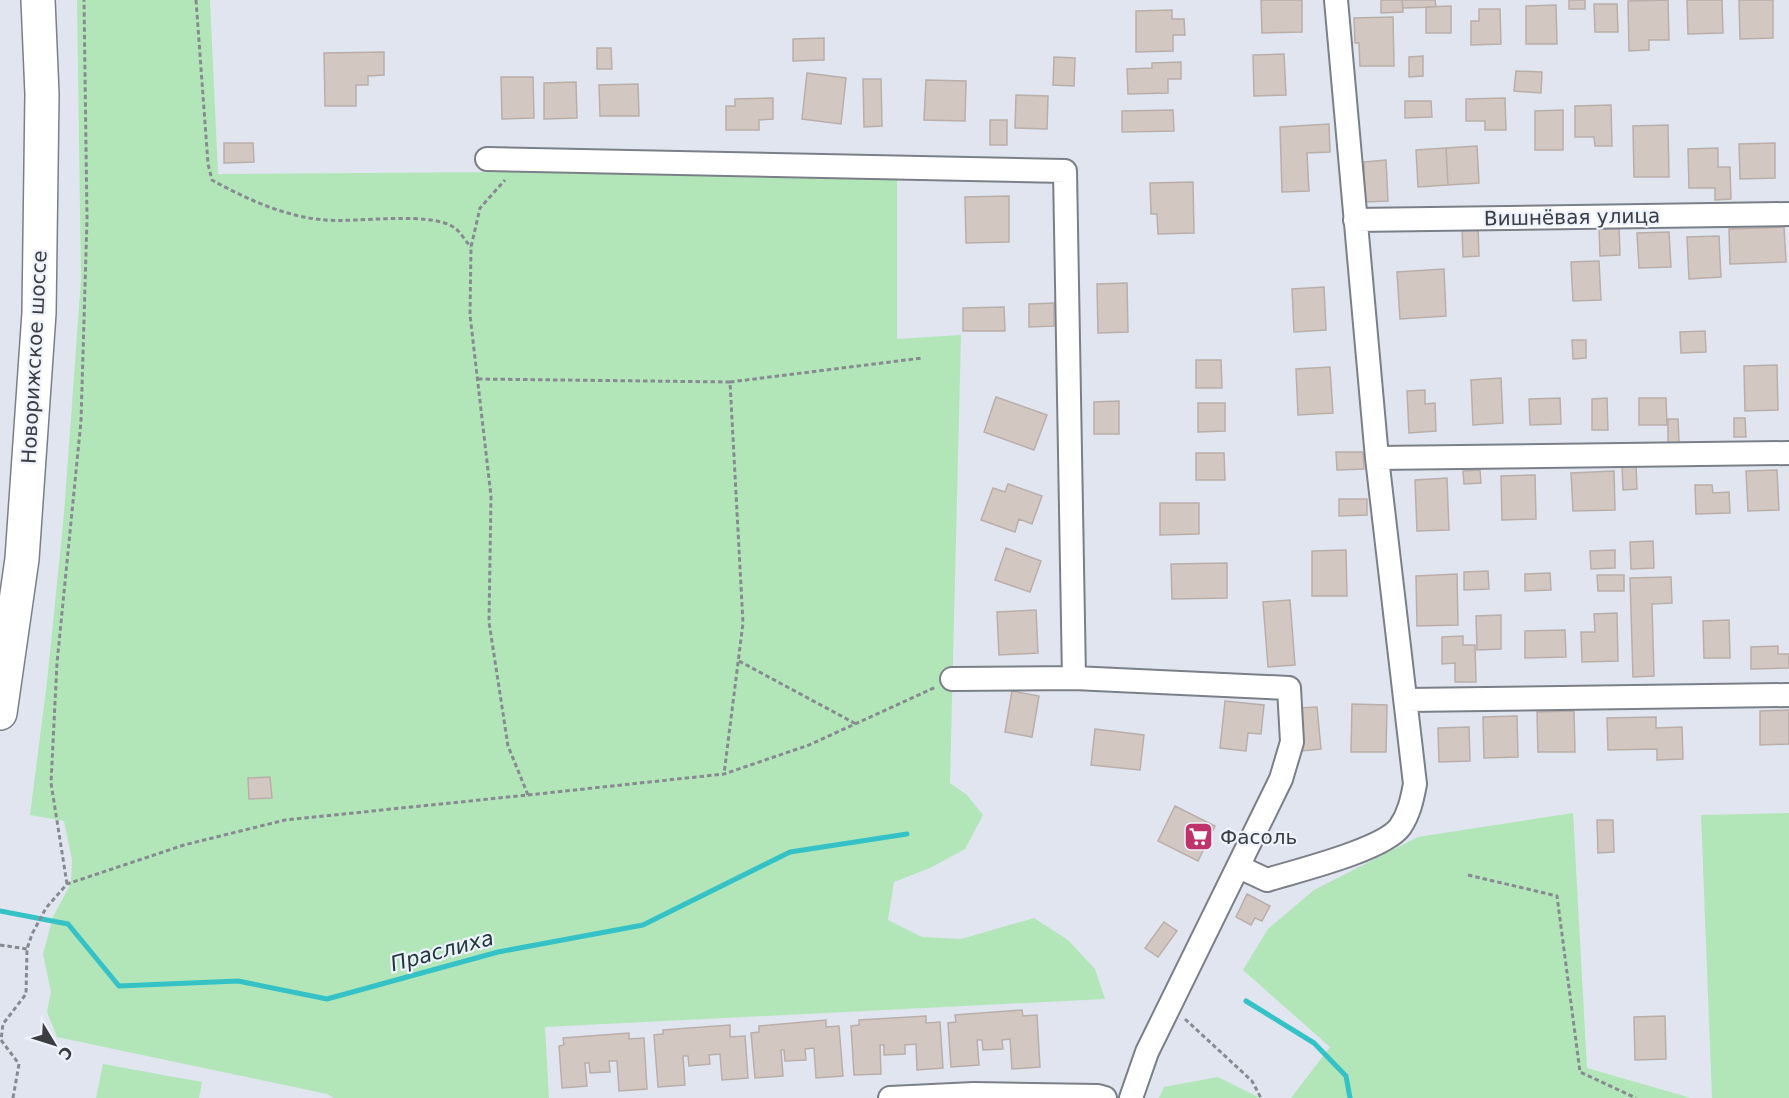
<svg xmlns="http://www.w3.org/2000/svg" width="1789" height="1098" viewBox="0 0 1789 1098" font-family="'DejaVu Sans',sans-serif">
  <rect width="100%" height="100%" fill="#e0e5ef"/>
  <path fill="#b2e6b9" d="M77 0H210L218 174 512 172 897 178V339L961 335 950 783 967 795 983 815 965 849 930 868 894 882 888 920 922 937 961 939 1034 918 1068 940 1095 969 1105 999 545 1027 549 1098H334L327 1094 57 1037 47 1012 51 992 43 954 53 917 71 883 72 860 64 821 30 815 47 682 64 514 81 279Z
    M1573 813 1587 1068 1691 1098H1291L1330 1047 1243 970 1268 929 1314 890 1418 837Z
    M1789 813V1098H1712L1701 815Z
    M103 1064 202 1082 199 1098H96Z
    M1218 1077 1260 1098H1159L1164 1087Z"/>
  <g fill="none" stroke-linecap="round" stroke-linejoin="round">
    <path stroke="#35c2c7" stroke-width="5" d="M0 911 68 924 119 986 238 981 327 999 498 952 643 925 790 852 907 834
      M1246 1001 1314 1043 1346 1076 1350 1098"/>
  </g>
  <path fill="#d3c7c2" stroke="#baaeaa" stroke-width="1.5" d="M1261 0H1302V32L1262 33Z
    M1381 0H1402L1403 12 1381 13Z
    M1402 0H1435L1436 7 1403 8Z
    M1569 0H1585V9H1569Z
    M1668 0 1669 40H1649V50L1629 51 1628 1Z
    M1687 0H1722L1723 33 1688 34Z
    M1739 0H1773V38L1740 39Z
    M1594 4H1617L1618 32H1595Z
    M1556 5 1557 44H1526V6Z
    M1451 6V33H1426V7Z
    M1479 9H1500L1501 44 1471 45V21H1479Z
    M1172 10V19H1184L1185 35H1173V51L1136 52V11Z
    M1393 17 1394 66H1360L1359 43H1355L1354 18Z
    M824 38V60L793 61V39Z
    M597 48H611L612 69H597Z
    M384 52V75L368 76V85H356V106H325L324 53Z
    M1284 54 1286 95 1254 96 1253 55Z
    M1423 56V76L1409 77V57Z
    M1054 57 1075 58 1074 86 1053 85Z
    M1181 62V79H1168V93L1128 94 1127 69 1152 68V63Z
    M1516 71 1542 72 1541 93 1514 91Z
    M807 73 846 78 841 124 802 119Z
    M501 77H533L534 118 502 119Z
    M863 79H881L882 126 864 127Z
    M926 80 966 81 965 121 924 120Z
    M576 82 577 118 544 119V83Z
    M638 84 639 116H600L599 85Z
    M1016 95 1048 96 1047 129 1015 128Z
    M773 98V119L759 120V130H726V106H735V99Z
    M1505 98 1506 130H1485V121H1466V99Z
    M1405 101H1431L1432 117 1405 118Z
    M1611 105 1612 146H1595L1594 137H1575V106Z
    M1173 110 1174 131 1122 132V111Z
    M1563 110V150H1535V111Z
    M990 120H1007V145H990Z
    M1329 124 1330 152 1307 153 1309 191 1282 192 1280 127Z
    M1668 125 1669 177H1634L1633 126Z
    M224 143H253L254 162 224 163Z
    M1775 143V178L1740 179 1739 144Z
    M1477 146 1479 183 1448 185 1446 148Z
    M1446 148 1448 185 1418 187 1416 150Z
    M1718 148V167H1730L1731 199 1715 200V188H1689L1688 149Z
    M1386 160 1388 201 1365 202 1364 162Z
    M1193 182 1194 233 1158 234 1157 214H1151L1150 183Z
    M1009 196V242L966 243 965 197Z
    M1478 226 1479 256 1463 257 1462 227Z
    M1619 226 1620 255 1600 256 1599 227Z
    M1784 227 1786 262 1730 264 1729 229Z
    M1669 232 1671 267 1639 268 1637 233Z
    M1719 236 1721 277 1689 279 1687 237Z
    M1599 261 1601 300 1573 301 1571 262Z
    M1444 269 1446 316 1400 319 1397 272Z
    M1127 283 1128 332 1098 333 1097 284Z
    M1324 287 1326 330 1294 332 1292 289Z
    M1054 303V326L1029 327V304Z
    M1004 307 1005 331H963V308Z
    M1705 331 1706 352 1681 353 1680 332Z
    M1572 340H1586V358L1573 359Z
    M1196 360H1221L1222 388H1196Z
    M1777 365 1778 410 1745 411 1744 366Z
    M1330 367 1333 413 1298 415 1296 369Z
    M1501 378 1503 423 1473 425 1471 380Z
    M1425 390V404L1435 403 1436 431 1409 433 1407 391Z
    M996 397 1047 415 1034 450 984 432Z
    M1560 398 1561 424 1530 425 1529 399Z
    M1607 398 1608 430H1592V399Z
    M1639 398H1666L1667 425H1639Z
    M1119 401V434H1094V402Z
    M1198 403H1225V431L1198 432Z
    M1734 418H1745L1746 437H1734Z
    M1668 419H1678L1679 443H1668Z
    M1336 452H1363L1364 469 1337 470Z
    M1196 453H1224L1225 480H1196Z
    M1636 465 1637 489 1623 490 1622 466Z
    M1480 470 1481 483 1464 484 1463 471Z
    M1777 470 1779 510 1748 511 1746 471Z
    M1614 471 1615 510 1573 511 1571 473Z
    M1535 475 1536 519 1502 520 1501 476Z
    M1447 478 1449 530 1417 531 1415 480Z
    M1008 484 1042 496 1032 524 1019 519 1015 532 981 520 993 488 1005 492Z
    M1695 485H1712L1713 493 1729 492 1730 513 1696 514Z
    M1339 499H1367V515L1339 516Z
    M1160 503H1199V534L1160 535Z
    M1653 541 1654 568 1631 569 1630 542Z
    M1006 548 1041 561 1030 592 995 580Z
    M1346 550 1347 596H1312V551Z
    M1615 550V568L1591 569 1590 551Z
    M1227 563V598L1172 599 1171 564Z
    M1488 571 1489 589 1464 590V572Z
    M1550 573 1551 590 1525 591V574Z
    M1457 574 1458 625 1417 626 1416 576Z
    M1597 575H1624V591H1598Z
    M1671 577 1672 603 1652 604 1654 676 1633 677 1630 578Z
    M1290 600 1295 665 1268 667 1263 602Z
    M1036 610 1038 653 999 655 997 612Z
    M1617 613 1618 661 1582 662 1581 632H1595L1594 614Z
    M1501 615V649L1477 650 1476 616Z
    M1729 620 1730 658H1704L1703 621Z
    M1565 630 1566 657 1525 658V631Z
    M1463 636V645H1475L1476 682H1455V663L1442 664V637Z
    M1778 646V654H1789V668L1751 669V647Z
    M1012 691 1039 696 1032 737 1005 732Z
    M1225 701 1264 705 1261 734 1248 733 1246 751 1220 748Z
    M1352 704 1387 705 1386 752H1351Z
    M1317 707 1321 749 1302 751 1299 708Z
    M1789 710V744L1760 745V711Z
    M1574 711 1575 752H1538L1537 712Z
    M1517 716 1518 757 1484 758 1483 717Z
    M1656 717V728L1682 727 1683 759 1657 760V749L1608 750 1607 718Z
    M1469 727 1470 761 1439 762 1438 728Z
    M1095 729 1144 735 1140 770 1091 765Z
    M270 777 272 798 249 799 248 778Z
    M1175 806 1215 826 1198 861 1158 841Z
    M1597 820H1613L1614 852 1598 853Z
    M1247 894 1270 906 1262 921 1255 918 1251 925 1236 917Z
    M1164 922 1177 931 1158 957 1145 948Z
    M1022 1010 1023 1016 1037 1015 1040 1067 1012 1069 1010 1039 1002 1040 1003 1049 983 1050 982 1040H977L979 1065 951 1067 948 1023 956 1022 955 1015Z
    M926 1016V1023L940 1022 943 1068 917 1070 916 1044 905 1045V1054L884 1055V1045H880L881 1074 854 1075 851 1026 859 1025V1020Z
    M1665 1016 1666 1059 1635 1060 1634 1017Z
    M826 1020V1027L839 1026 843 1076 816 1078 814 1048 805 1049 806 1060 785 1061 784 1050H781L783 1076 755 1078 751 1033 759 1032V1026Z
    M730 1025V1037L745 1036 748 1078 722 1080 720 1054 709 1055 710 1064 689 1066 688 1056H683L685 1085 658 1087 654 1035 663 1034V1030Z
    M629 1033V1039L644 1038 647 1089 619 1091 617 1061H609L610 1072 590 1073 589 1063H585L587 1086 562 1088 559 1046 564 1045 563 1038Z"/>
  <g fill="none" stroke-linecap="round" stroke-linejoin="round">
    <defs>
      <path id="minor" d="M487 159 1065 171 1074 678 1289 688 1292 742 1281 779 1147 1052 1131 1098
        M1355 220 1789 214
        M1377 458 1789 453
        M952 679 1074 678
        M1407 700 1789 695
        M1239 867 1267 880C1296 871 1383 850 1400 827 1409 814 1412 800 1415 784L1377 458 1336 0
        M890 1098 974 1094 1098 1096 1105 1098"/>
      <path id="highway" d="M0 713 22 559 39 313 42 94 38 0"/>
    </defs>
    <use href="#minor" stroke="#7a7f88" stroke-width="26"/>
    <use href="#highway" stroke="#7a7f88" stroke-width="36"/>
    <path stroke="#878b91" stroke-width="3" stroke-dasharray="4.5 3" stroke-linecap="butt" d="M196 0 208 164 212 180C246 199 286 217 325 220 355 223 435 210 456 229 462 234 466 242 471 247
      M478 379 730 382 743 623 724 774
      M730 382 922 358
      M739 661 858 725
      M528 795 724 774 809 745 936 687
      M1468 875 1557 896 1580 1072 1636 1098
      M67 884 51 783 57 663 81 421 87 219 84 0
      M0 945 27 949
      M1185 1019 1252 1081 1261 1098
      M13 1098 19 1064 1 1040 3 1024 26 994 27 949 32 934 46 908 67 884 184 845 285 820 528 795 508 746 489 622 491 496 470 315 471 247 480 208 505 180"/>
    <use href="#minor" stroke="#fff" stroke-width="22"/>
    <use href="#highway" stroke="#fff" stroke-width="33"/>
  </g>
  <defs>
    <symbol id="supermarket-square" viewBox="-11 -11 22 22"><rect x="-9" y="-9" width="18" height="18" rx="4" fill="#be336b" stroke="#edf2fd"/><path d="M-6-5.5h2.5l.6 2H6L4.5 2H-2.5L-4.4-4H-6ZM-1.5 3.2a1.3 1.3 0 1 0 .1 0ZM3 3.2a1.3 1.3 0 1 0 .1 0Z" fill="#fff"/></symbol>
  </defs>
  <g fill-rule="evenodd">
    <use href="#supermarket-square" x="1182" y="820" width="33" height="33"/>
  </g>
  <g text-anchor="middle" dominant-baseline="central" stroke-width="4.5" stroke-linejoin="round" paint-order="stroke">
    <g font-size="20" fill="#3b3d41" stroke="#edf2fd">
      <text transform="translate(1572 217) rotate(-1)">Вишнёвая улица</text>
      <text transform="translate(34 357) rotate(-87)">Новорижское шоссе</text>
    </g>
    <g font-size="20" fill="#3b3d41" stroke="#edf2fd" text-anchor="start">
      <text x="1220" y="837">Фасоль</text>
    </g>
    <g font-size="21" font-style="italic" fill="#203838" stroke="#edf2fd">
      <text transform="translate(442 951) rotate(-15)">Праслиха</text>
    </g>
  </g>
  <g transform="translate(54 1044) rotate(128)" stroke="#edf2fd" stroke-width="4.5" paint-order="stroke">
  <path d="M0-4.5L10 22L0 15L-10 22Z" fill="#3b3d41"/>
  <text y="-9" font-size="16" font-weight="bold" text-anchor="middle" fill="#3b3d41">С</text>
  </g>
</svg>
